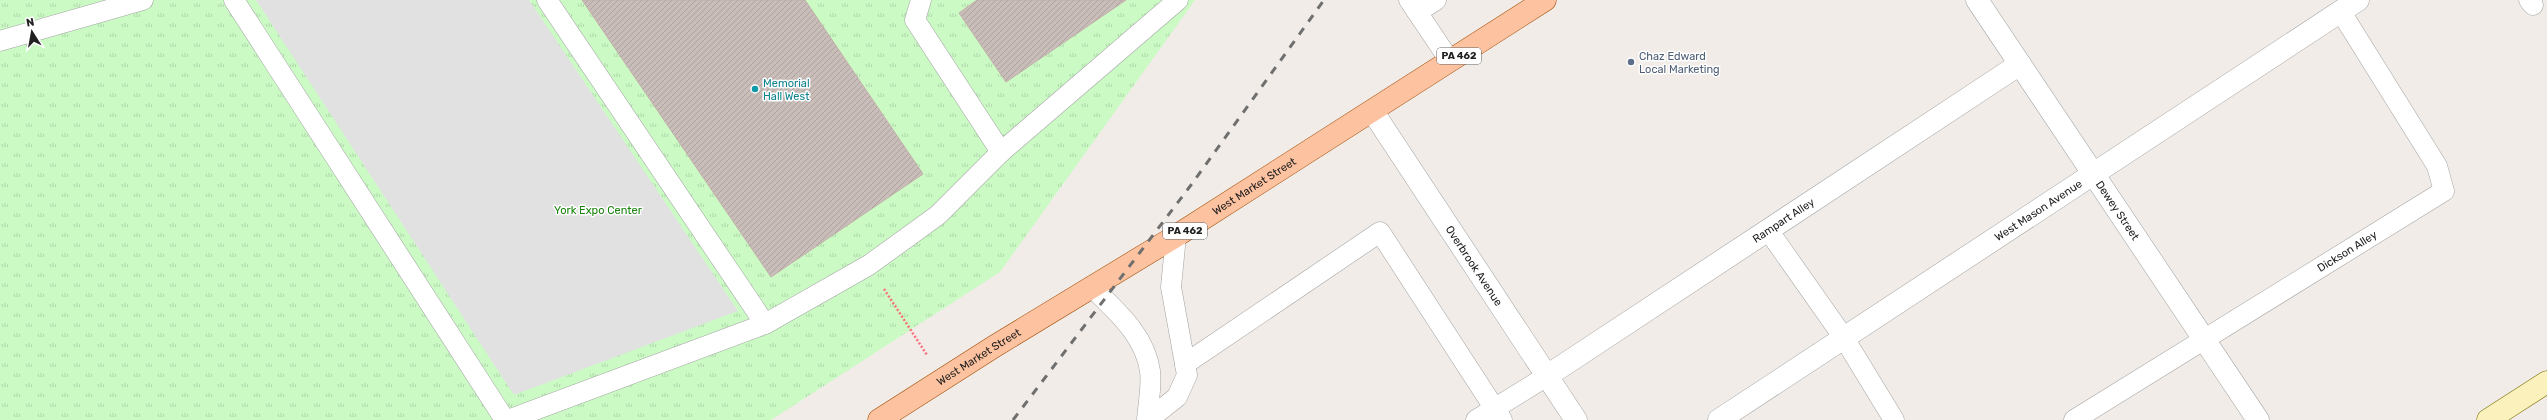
<svg xmlns="http://www.w3.org/2000/svg" width="2547" height="420" viewBox="0 0 2547 420" font-family="Rubik,sans-serif">
  <defs>
    <pattern id="park-tufts" width="24" height="20" patternUnits="userSpaceOnUse"><rect width="24" height="20" fill="#cbfac5"/><path d="M3 7l-1-3M5 7V3M7 7l1-3M15 17l-1-3M17 17v-4M19 17l1-3" fill="none" stroke="#aed6a9"/></pattern>
    <pattern id="building-hatch" width="6" height="6" patternUnits="userSpaceOnUse"><rect width="6" height="6" fill="#c9bdba"/><path d="M-1 1l2-2M0 6l6-6M5 7l2-2" fill="none" stroke="#aca2a0"/></pattern>
  </defs>
  <rect width="100%" height="100%" fill="#f1ece7"/>
  <path fill="url(#park-tufts)" d="M0 0H1195L1000 272 771 420H0Z"/>
  <path fill="#e1e1e1" d="M256 0H529L738 311 514 395Z"/>
  <path fill="url(#building-hatch)" stroke="#c3afa9" d="M582 0H805L923 174 771 277Z
    M977 0H1126L1006 82 959 13Z"/>
  <g fill="none" stroke-linecap="round" stroke-linejoin="round">
    <defs>
      <g id="lane">
        <path d="M234 0 505 420"/>
        <path d="M547 0 765 324"/>
        <path d="M921 0 915 20 1001 152"/>
        <path d="M1409 0 1450 61"/>
        <path d="M2529 0 2533 5"/>
        <path d="M1417 12 1436 0"/>
        <path d="M0 41 143 0"/>
        <path d="M1768 230 1844 338 1894 420"/>
        <path d="M1092 287C1116 311 1145 335 1150 371 1152 386 1148 405 1147 420"/>
        <path d="M1185 364 1380 232 1502 420"/>
        <path d="M508 420 765 324 869 265 938 215 1001 152 1178 0"/>
        <path d="M1148 420 1177 397 1187 375 1171 287 1176 236"/>
        <path d="M1476 420 1547 376"/>
        <path id="s1" d="M2074 420 2444 191 2437 166 2341 12"/>
      </g>
      <g id="street">
        <path id="s2" d="M1977 0 2258 420"/>
        <path id="s3" d="M1373 112 1576 420"/>
        <path id="s4" d="M1547 376 2020 64"/>
        <path id="s5" d="M1719 420 2358 0"/>
      </g>
      <path id="secondary" d="M2488 420 2547 382"/>
      <g id="primary">
        <path id="s6" d="M879 420 995 346 1176 236 1545 0"/>
      </g>
    </defs>
    <use href="#lane" stroke="#a2a2a2" stroke-width="21"/>
    <use href="#street" stroke="#a2a2a2" stroke-width="23"/>
    <use href="#secondary" stroke="#7c7004" stroke-width="23"/>
    <use href="#primary" stroke="#9d4900" stroke-width="23"/>
    <path stroke="#fb6e7c" stroke-width="2.5" stroke-dasharray="2 2" stroke-linecap="butt" d="M884 289 927 355"/>
    <use href="#lane" stroke="#fff" stroke-width="20"/>
    <use href="#street" stroke="#fff" stroke-width="22"/>
    <use href="#secondary" stroke="#faf1bc" stroke-width="22"/>
    <use href="#primary" stroke="#fdc2a0" stroke-width="22"/>
    <path stroke="#6f6f6f" stroke-width="3" stroke-dasharray="8 8" stroke-linecap="butt" d="M1013 420 1191 185 1324 0"/>
  </g>
  <circle fill="#5c6f8a" stroke="#fff" stroke-width="1.5" cx="1631" cy="62" r="4"/>
  <circle fill="#0f9aa8" stroke="#fff" stroke-width="1.5" cx="755" cy="89" r="4"/>
  <g text-anchor="middle" dominant-baseline="central" stroke-width="3" stroke-linejoin="round" paint-order="stroke">
    <g fill="#fff" stroke="#646464" stroke-width="1">
      <rect x="1437" y="48" width="44" height="16" rx="3"/>
      <rect x="1163" y="223" width="44" height="16" rx="3"/>
    </g>
    <g font-size="10" font-weight="bold" fill="#212121">
      <text x="1459" y="56">PA 462</text>
      <text x="1185" y="231">PA 462</text>
    </g>
    <g font-size="11" fill="#4e5e75" stroke="#fff" text-anchor="start">
      <text x="1639" y="56">Chaz Edward<tspan x="1639" dy="13">Local Marketing</tspan></text>
    </g>
    <g font-size="11" fill="#0d838f" stroke="#fff" text-anchor="start">
      <text x="763" y="83">Memorial<tspan x="763" dy="13">Hall West</tspan></text>
    </g>
    <g font-size="11" fill="#212121" stroke="#fff">
      <text stroke="none"><textPath href="#s6" startOffset="442">West Market Street</textPath></text>
      <text stroke="none"><textPath href="#s5" startOffset="382">West Mason Avenue</textPath></text>
      <text stroke="none"><textPath href="#s2" startOffset="253">Dewey Street</textPath></text>
      <text stroke="none"><textPath href="#s4" startOffset="283">Rampart Alley</textPath></text>
      <text stroke="none"><textPath href="#s1" startOffset="321">Dickson Alley</textPath></text>
      <text stroke="none"><textPath href="#s3" startOffset="184">Overbrook Avenue</textPath></text>
      <text stroke="none"><textPath href="#s6" startOffset="118">West Market Street</textPath></text>
    </g>
    <g font-size="11" fill="#19830b" stroke="#fff">
      <text x="598" y="210">York Expo Center</text>
    </g>
  </g>
  <g transform="translate(32 32) rotate(349)" stroke="#ffffff" stroke-width="3" paint-order="stroke">
  <path d="M0-3L7 15L0 10L-7 15Z" fill="#212121"/>
  <text y="-6" font-size="11" font-weight="bold" text-anchor="middle" fill="#212121">N</text>
  </g>
</svg>
